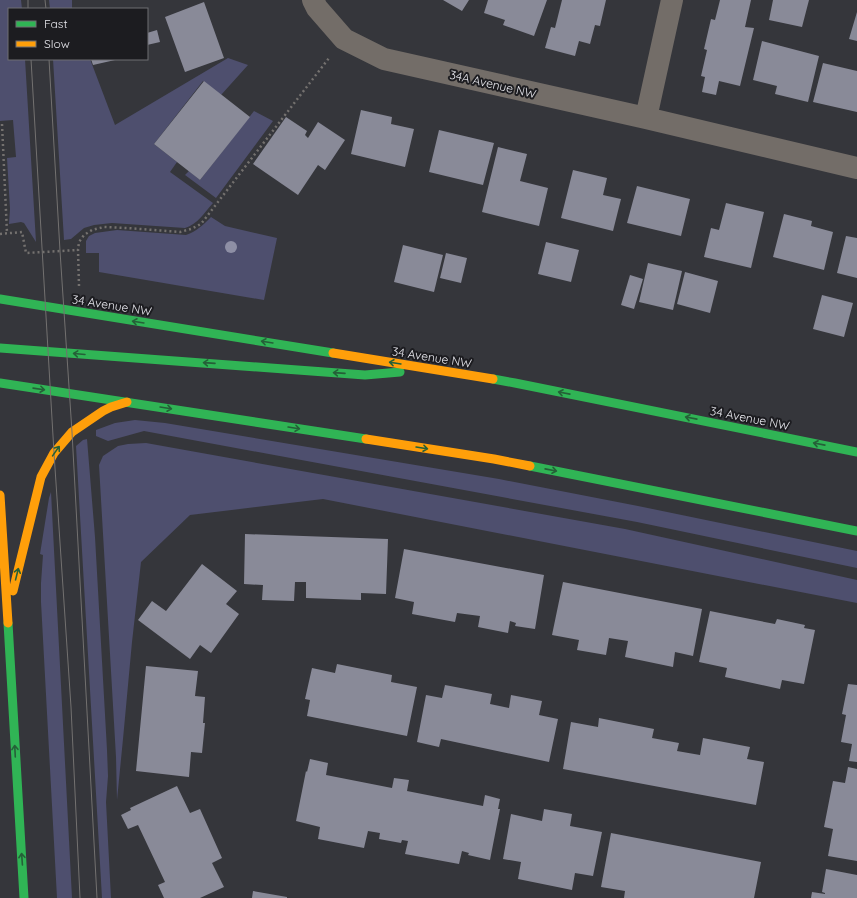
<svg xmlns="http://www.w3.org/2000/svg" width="857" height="898" viewBox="0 0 857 898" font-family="Quicksand,sans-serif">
  <rect width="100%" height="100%" fill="#35363b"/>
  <path fill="#4e4f6e" d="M0 0H21L22 9H9V59H25L36 242 24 223 21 222 9 224 10 209 7 158 16 157 13 120 0 121Z
    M49 0H72V9H50Z
    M228 58 248 65 221 95 203 81 154 144 177 162 170 172 213 203C204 213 198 224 185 228L112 223 94 225 84 228 71 239 64 240 53 59H90L115 125Z
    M254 111 273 121 216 198 185 175 189 171 200 180Z
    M211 217 225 226 277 238 264 300 99 272V253H86V241L89 236 95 233 117 230 186 235C197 231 203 225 211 217Z
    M135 420 165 423 499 479 638 506 857 551V568L637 522 144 431 108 441 96 436V430L115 423Z
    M87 439 95 537 107 750 108 776 106 802 111 898H102L76 446 83 440Z
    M146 443 625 529 857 580V603L323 499 190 515 141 562 132 642 123 739 117 800 116 757 99 465 103 456 118 446 128 444Z
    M51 492 72 898H57L41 602V583L43 555 40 554 49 498Z"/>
  <path fill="#898a98" d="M443 0H469L462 11Z
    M488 0H547L534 36 503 25 505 20 484 13Z
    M562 0H606L600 26 595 25 590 44 579 41 575 56 545 48 551 27 555 28Z
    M720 0H751L745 27 754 28 740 86 719 81 716 95 702 92 705 77 701 76 707 50 704 49 711 19 715 20Z
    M773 0H809L802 27 769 20Z
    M204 2 224 58 185 72 165 17Z
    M857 12V41L849 39Z
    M157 30 160 42 147 45V33Z
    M762 41 819 56 808 102 775 94 777 86 753 80Z
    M91 59H115V60L93 65Z
    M823 63 857 71V112L813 102Z
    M204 81 250 117 200 180 154 144Z
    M361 110 392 117 391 124 414 129 405 167 351 154Z
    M286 117 307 131 305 135 308 138 318 122 345 140 325 170 318 165 298 195 253 164Z
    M439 130 494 143 483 185 429 172Z
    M498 147 527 154 520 181 548 188 539 226 482 212Z
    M573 170 607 178 603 195 621 199 613 231 561 218Z
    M637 186 690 199 681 236 627 223Z
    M726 203 764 212 751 268 704 257 711 228 719 230Z
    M784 214 812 221 811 226 833 232 824 270 773 257Z
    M846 236 857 238V278L837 273Z
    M546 242 579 250 571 282 538 274Z
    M403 245 443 255 434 292 394 282Z
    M446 253 467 258 461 283 440 278Z
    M648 263 682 271 673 310 639 302Z
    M685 272 718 281 710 313 677 304Z
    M630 275 643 279 634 309 621 305Z
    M822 295 853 303 844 337 813 329Z
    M245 534 388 539 386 594 361 593V600L306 598V582H295L294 601 262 600 263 585 244 584Z
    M404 549 544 575 535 629 515 626 516 623 510 621 508 633 478 627 480 616 457 613 455 622 412 614 414 602 395 598Z
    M202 564 237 591 226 604 239 614 211 653 200 645 190 659 138 620 152 601 166 611Z
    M563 582 702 609 693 656 675 652 673 667 625 657 628 641 609 638 606 655 577 650 579 640 552 635Z
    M710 611 775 624 777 619 805 625 804 628 815 630 804 684 782 680 780 689 725 677 727 668 699 662Z
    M337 664 392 675 391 682 417 687 407 736 307 716 310 700 305 699 312 668 335 673Z
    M146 666 198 671 195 696 205 697 203 723H205L202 753 191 752 189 777 136 771Z
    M848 684 857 685V762L849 761 852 744 841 742 846 715 842 714Z
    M445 685 492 694 490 704 509 708 511 695 542 701 539 715 558 719 549 762 441 739 439 747 417 742 426 695 442 698Z
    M599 718 654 729 652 738 679 743 677 751 700 755 703 738 750 747 747 759 764 762 756 805 563 769 571 722 598 727Z
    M310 759 328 763 326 775 392 788 394 778 409 780 407 791 483 806 485 795 500 799 498 809H500L490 860 468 855 469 853 462 851 459 864 405 854 408 841 402 840 401 843 379 839 380 833 368 831 364 848 318 839 320 827 296 821 306 771 307 772Z
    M848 767 857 769V861L828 856 833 829 824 827 833 781 845 783Z
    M177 786 190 813 200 809 222 858 212 863 224 887 200 898H164L158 885 165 882 138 825 128 829 121 815 131 810 130 808Z
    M544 809 572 814 570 826 602 832 593 876 575 873 572 890 518 879 521 862 503 859 511 814 542 821Z
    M611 833 761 862 754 898H624L625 891 601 887Z
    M826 869 857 875V898H811L812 892 825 894V893L822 892Z
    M253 891 287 897V898H252Z"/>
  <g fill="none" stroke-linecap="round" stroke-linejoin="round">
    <path stroke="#74716f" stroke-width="2.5" stroke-dasharray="2 3" stroke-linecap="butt" d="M2 124 7 233
      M0 234 22 232 26 253 78 250
      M79 286 78 250 79 242 84 235 92 230 104 227 127 228 180 232 191 229 201 224 329 58"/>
    <path stroke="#736d68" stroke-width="22" d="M313 0 317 8 344 39 384 59 646 118 857 168
      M646 118 672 0"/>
    <path stroke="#30b455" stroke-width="9" d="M0 299 333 353
      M0 348 365 375 400 372
      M493 379 515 383 857 452
      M0 383 366 439
      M530 466 857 531
      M8 623 24 898"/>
    <path stroke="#ff9f0a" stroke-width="9" d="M333 353 493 379
      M366 439 494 459 530 466
      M0 495 8 623
      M13 591 41 477 54 453 72 432 103 411 111 407 127 402"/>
    <path stroke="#737170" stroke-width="1" d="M28 0V9
      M45 0 46 9
      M31 59 54 453 71 707 80 898
      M49 59 60 251 72 432 97 898"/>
  </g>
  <circle fill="#8e8fa5" cx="231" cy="247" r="6"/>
  <defs><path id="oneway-shaft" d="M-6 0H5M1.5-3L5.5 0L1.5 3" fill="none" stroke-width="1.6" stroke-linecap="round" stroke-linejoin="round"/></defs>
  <g stroke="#256038">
    <use href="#oneway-shaft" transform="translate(138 322) rotate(-171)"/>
    <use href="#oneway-shaft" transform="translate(267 342) rotate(-171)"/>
    <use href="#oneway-shaft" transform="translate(79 354) rotate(-175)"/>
    <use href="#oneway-shaft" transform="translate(209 363) rotate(-176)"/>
    <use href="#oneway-shaft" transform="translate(395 363) rotate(-171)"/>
    <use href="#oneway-shaft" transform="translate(339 373) rotate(-176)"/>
    <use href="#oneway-shaft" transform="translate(39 389) rotate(8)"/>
    <use href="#oneway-shaft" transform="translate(564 393) rotate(-169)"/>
    <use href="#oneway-shaft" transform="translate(166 408) rotate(9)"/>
    <use href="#oneway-shaft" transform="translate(691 418) rotate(-169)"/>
    <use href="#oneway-shaft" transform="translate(294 428) rotate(9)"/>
    <use href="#oneway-shaft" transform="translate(819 444) rotate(-169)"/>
    <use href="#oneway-shaft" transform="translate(422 448) rotate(9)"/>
    <use href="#oneway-shaft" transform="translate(56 451) rotate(-55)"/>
    <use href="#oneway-shaft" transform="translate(551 470) rotate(11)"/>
    <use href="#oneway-shaft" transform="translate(17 574) rotate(-76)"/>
    <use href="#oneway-shaft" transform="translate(15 751) rotate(-93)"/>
    <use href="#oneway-shaft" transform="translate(22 859) rotate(-94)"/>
  </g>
  <g text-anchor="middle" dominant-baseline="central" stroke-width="4" stroke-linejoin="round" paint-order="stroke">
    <g font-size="12" fill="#e9e9ef" stroke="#1c1c20">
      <text transform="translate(493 84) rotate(13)">34A Avenue NW</text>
      <text transform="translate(112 305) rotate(9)">34 Avenue NW</text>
      <text transform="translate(432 357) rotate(9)">34 Avenue NW</text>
      <text transform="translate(750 418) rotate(11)">34 Avenue NW</text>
    </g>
  </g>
  <rect x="8" y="8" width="140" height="52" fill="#1c1c20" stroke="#6e6e73"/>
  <rect x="16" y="21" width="20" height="6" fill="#30b455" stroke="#6e6e73"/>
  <text x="44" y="28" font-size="12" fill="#e9e9ef">Fast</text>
  <rect x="16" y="41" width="20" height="6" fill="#ff9f0a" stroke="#6e6e73"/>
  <text x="44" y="48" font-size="12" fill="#e9e9ef">Slow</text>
</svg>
